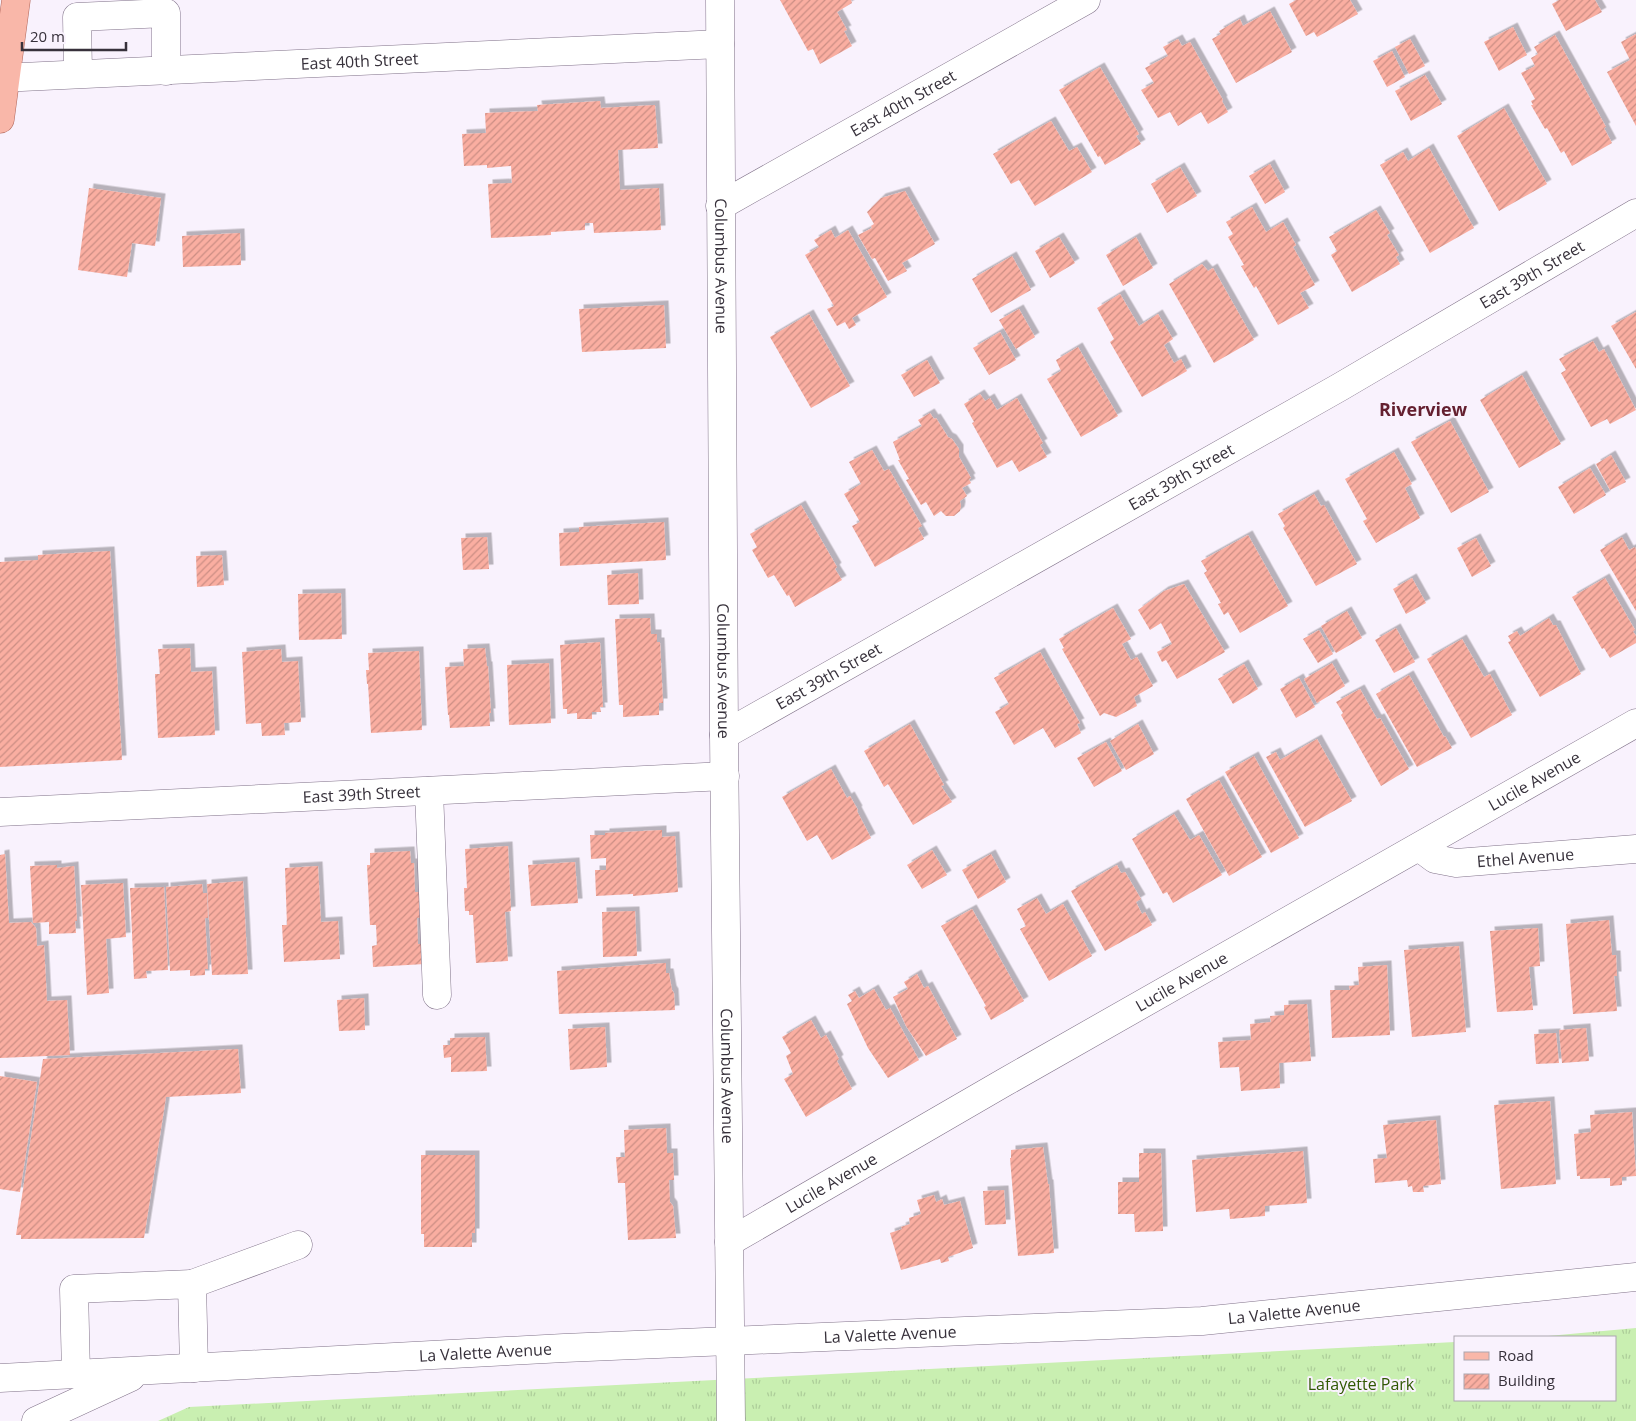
<svg xmlns="http://www.w3.org/2000/svg" width="1636" height="1421" viewBox="0 0 1636 1421" font-family="'Open Sans',sans-serif">
  <defs>
    <pattern id="grass-tufts" width="24" height="20" patternUnits="userSpaceOnUse" patternTransform="scale(1.25)"><rect width="24" height="20" fill="#c9efb1"/><path d="M3 7l-1-3M5 7V3M7 7l1-3M15 17l-1-3M17 17v-4M19 17l1-3" fill="none" stroke="#adcd99"/></pattern>
    <pattern id="building-hatch" width="6" height="6" patternUnits="userSpaceOnUse" patternTransform="scale(1.25)"><rect width="6" height="6" fill="#faaea1"/><path d="M-1 1l2-2M0 6l6-6M5 7l2-2" fill="none" stroke="#cb8e84"/></pattern>
    <filter id="shadow"><feDropShadow dx="4.5" dy="-4.5" stdDeviation="0" flood-color="#0004"/></filter>
  </defs>
  <rect width="100%" height="100%" fill="#f9f2fd"/>
  <path fill="url(#grass-tufts)" d="M1636 1328V1421H158L189 1407 1455 1342V1400H1615V1337H1537Z"/>
  <path fill="url(#building-hatch)" filter="url(#shadow)" d="M780 0H851L852 3 837 12 847 30 844 31 852 46 820 64 813 49 808 51Z
    M1296 0H1350L1358 14 1317 37 1314 32 1306 36 1289 4Z
    M1559 0H1595L1602 12 1566 31 1552 4Z
    M1270 11 1292 52 1236 83 1212 39 1221 34 1219 31 1240 19 1243 26Z
    M1513 27 1527 55 1499 71 1484 42Z
    M1636 34V126L1607 72 1630 60 1621 42Z
    M1555 35 1606 127 1604 128 1612 143 1572 166 1564 151 1561 153 1547 128 1545 129 1531 105H1533L1531 101 1535 99 1521 73 1535 66 1531 58 1538 54 1534 47Z
    M1178 39 1182 46 1190 42 1223 100 1222 101 1228 112 1208 124 1201 112 1178 126 1170 112 1158 118 1141 90 1154 83 1145 68 1168 56 1163 47Z
    M1410 39 1425 66 1409 74 1395 47Z
    M1392 51 1405 77 1387 87 1373 61Z
    M1100 67 1139 134 1136 136 1141 144 1105 165 1100 156 1098 157 1059 90Z
    M1425 75 1442 104 1411 121 1395 91Z
    M600 101 601 108 655 105 658 148 618 150 620 190 659 188 661 230 594 233 593 223H585V230L551 232V235L491 238 488 184 512 183 511 166 487 168V165L464 166 462 134 486 133 485 113 538 111 537 105Z
    M1504 108 1547 184 1499 211 1457 136Z
    M1051 121 1069 151 1077 147 1092 172 1035 206 1019 180 1011 184 993 154Z
    M1429 148 1474 228 1430 253 1380 165 1403 152 1408 161Z
    M1270 164 1285 192 1265 204 1249 176Z
    M1180 167 1197 196 1167 213 1151 184Z
    M89 188 161 198 155 246 132 243 127 277 78 270Z
    M905 191 935 244 902 263 907 271 888 281 875 258 872 259 858 235 872 228 871 226 874 224 867 212 881 198Z
    M1252 207 1266 232 1283 222 1296 245 1293 247 1315 285 1300 293 1309 308 1278 325 1256 286 1254 288 1241 266 1244 265 1228 237 1233 234 1226 222Z
    M1376 210 1390 233 1387 235 1399 255 1396 257 1400 264 1352 292 1331 255 1337 251 1329 237Z
    M831 230 835 238 848 230 887 297 852 318 856 325 849 329 845 322 837 326 827 309 834 306 805 255 819 247 814 240Z
    M240 233 241 265 183 267 182 236Z
    M1059 237 1075 263 1050 278 1035 251Z
    M1136 237 1153 268 1123 286 1106 255Z
    M1012 256 1031 290 991 313 972 279Z
    M1202 264 1208 271 1213 268 1254 340 1214 363 1169 284Z
    M1120 294 1139 326 1158 314 1173 339 1164 345 1174 363 1181 359 1187 371 1142 397 1110 342 1114 339 1097 308Z
    M664 305 666 348 582 352 579 309Z
    M1019 309 1035 337 1016 349 999 320Z
    M1636 312V369L1611 326Z
    M809 314 850 386 811 408 770 337Z
    M1000 332 1016 360 989 375 973 348Z
    M1593 341 1599 352 1604 349 1636 410 1610 424 1607 419 1591 427 1561 373 1566 370 1559 359Z
    M1078 347 1118 416 1081 437 1047 379 1061 371 1056 360Z
    M927 360 940 383 914 397 901 375Z
    M1522 375 1561 444 1519 468 1480 400Z
    M980 394 985 401 990 398 997 410 1017 398 1043 443 1040 445 1047 457 1019 472 1012 460 997 468 972 423 974 422 964 404Z
    M930 413 934 419 936 418 948 437 952 439 959 449V457L971 478 969 479 971 483 962 488 967 496 960 501 961 506 960 511 954 516H946L941 511 934 516 926 502 921 505 906 480 909 479 898 460H900L893 442 922 426 918 420Z
    M1450 421 1489 492 1451 513 1411 442Z
    M872 450 884 471 889 469 922 526 918 528 924 539 875 567 852 526 860 522 844 494 861 484 849 462Z
    M1394 452 1412 484 1405 488 1420 518 1376 543 1363 521 1367 519 1345 479Z
    M1611 455 1626 482 1610 490 1596 464Z
    M1590 468 1606 495 1574 514 1558 487Z
    M1314 494 1321 506 1324 505 1357 564 1316 586 1283 528 1285 526 1278 514Z
    M801 505 837 567 835 569 842 580 795 607 789 595 787 596 774 575 768 578 752 550 757 547 750 534Z
    M664 522 666 560 560 566 559 533 579 532V527Z
    M1248 535 1288 606 1240 633 1228 612 1224 615 1218 604 1221 603 1204 573 1207 571 1201 561Z
    M487 537 489 569 463 570 461 538Z
    M1622 537 1629 550 1635 547 1636 550V611L1600 550Z
    M1476 538 1491 566 1472 577 1457 548Z
    M110 551 122 760 0 767V562L38 560V555Z
    M222 555 224 585 197 587 196 556Z
    M638 573 639 604 608 605 607 575Z
    M1412 578 1426 603 1406 614 1393 589Z
    M1605 578 1635 630 1633 631 1636 636V643L1610 658 1604 648 1602 649 1572 597Z
    M1184 584 1225 652 1177 679 1166 660 1162 662 1157 652 1172 644 1161 623 1150 630 1138 610 1164 591Z
    M341 593 342 639 299 640 298 594Z
    M1113 608 1131 639 1122 644 1131 660 1137 657 1153 686 1134 697 1137 706 1116 717 1104 713 1100 716 1062 649 1064 648 1059 639Z
    M1347 611 1362 638 1336 653 1321 626Z
    M650 618 651 634H657V642H660L663 703H659V715L623 717V705H619L615 619Z
    M1549 618 1553 625H1556L1581 674 1540 697 1508 642 1511 641 1508 636 1517 631 1520 636Z
    M1396 628 1415 662 1394 673 1375 640Z
    M1319 630 1333 654 1318 663 1303 639Z
    M1462 639 1484 677 1490 674 1512 715 1471 738 1427 659Z
    M600 642 603 707H600L601 712H592V719H577V713L567 714V709H563L560 645Z
    M190 648 191 672 212 671 215 735 158 738 155 674H160L158 649Z
    M485 648 487 666H488L491 713H489L490 726 450 728 449 715H448L445 667 464 666 463 649Z
    M281 649 282 662 298 661 301 722 284 723 285 735 262 736 261 723 246 724 242 652Z
    M419 651 422 730 371 733 368 684H367L366 670H369L368 653Z
    M1040 652 1080 723 1077 724 1081 733 1055 748 1043 728 1014 745 995 712 1009 704 994 678Z
    M549 663 551 723 509 725 507 665Z
    M1332 663 1345 686 1317 703 1304 679Z
    M1244 664 1258 689 1233 704 1218 679Z
    M1409 675 1444 737 1445 736 1452 748 1417 767 1376 694Z
    M1299 678 1315 707 1296 718 1280 689Z
    M1360 689 1377 719 1380 718 1409 769 1381 786 1341 715 1343 713 1336 702Z
    M910 724 944 785 941 786 952 802 913 825 888 784 884 787 864 751Z
    M1138 724 1154 754 1126 770 1110 741Z
    M1317 739 1352 801 1305 827 1266 757 1276 752 1280 760Z
    M1106 742 1122 771 1094 787 1077 758Z
    M1254 756 1299 838 1271 853 1225 772Z
    M831 769 847 798 850 796 858 810 857 811 871 838 832 860 817 835 807 841 782 797Z
    M1219 780 1262 857 1229 876 1186 799Z
    M1174 814 1190 840 1199 835 1222 875 1173 903 1167 892 1163 894 1132 839Z
    M662 830V837L675 836 678 892 633 896V894L596 896 595 870H606V858L591 859 590 835H605V833Z
    M508 846 511 911 505 912 508 961 476 963 473 915H469V911H465L464 888H467L465 849Z
    M932 850 947 875 922 889 907 865Z
    M410 851 411 863H414L415 892H422L423 917 417 918 418 944H425V964L373 967 372 946 377 945 376 925H370L367 865H370V853Z
    M5 854 9 923 31 922 36 928 37 946 44 945 47 1001 67 1000 70 1055 0 1058V855Z
    M991 854 1006 882 978 899 962 870Z
    M575 862 578 903 531 906 528 865Z
    M57 865V868L74 866 77 921H75L76 933 49 934V922L33 923 30 866Z
    M1117 865 1121 873 1125 872 1141 899 1136 902 1142 914 1145 912 1152 925 1105 951 1071 891Z
    M318 866 321 922 338 921 340 959 284 962 282 925H287L285 868Z
    M243 881 248 974 212 975 207 884Z
    M123 883 126 937 106 939 109 993 87 995 81 885Z
    M202 884 203 893H207L208 918H205L208 969H205V975L190 976V970L170 971 166 887Z
    M164 887 168 970 146 971 147 978 134 979 130 888Z
    M1037 898 1046 914 1063 904 1092 956 1049 981 1020 929 1026 926 1017 909Z
    M972 909 1024 1001 991 1020 984 1007 986 1006 941 926Z
    M635 911 637 956 603 957 602 912Z
    M1609 920 1612 955H1616L1617 976H1614L1617 1011 1573 1014 1566 924Z
    M1538 928 1540 966 1529 967 1533 1010 1497 1012 1490 931Z
    M1459 946 1466 1032 1412 1037 1404 950Z
    M666 963V973H669L672 990 674 993 675 1010 559 1014 557 971Z
    M1387 965 1390 1035 1332 1038 1330 990H1350L1349 986 1359 985 1358 967Z
    M917 974 924 988 928 986 957 1039 926 1056 906 1026 893 997 908 989 904 982Z
    M874 989 886 1010 890 1008 919 1060 888 1078 868 1048 847 1004 852 1001 848 995 855 991 859 998Z
    M364 998 365 1030 339 1031 337 1000Z
    M1307 1004 1311 1061 1279 1063 1280 1088 1241 1091 1239 1067 1220 1068 1218 1042 1251 1040 1250 1024 1271 1022 1270 1016 1284 1015V1005Z
    M811 1020 821 1038 826 1035 839 1059 837 1061 852 1089 806 1117 784 1079 793 1074 786 1056 791 1053 782 1037Z
    M605 1027 607 1067 570 1070 568 1029Z
    M1586 1028 1589 1061 1562 1063 1559 1030Z
    M1556 1033 1559 1063 1536 1064 1534 1034Z
    M485 1037 487 1071 451 1072V1057L444 1058 443 1045H450V1038Z
    M238 1049 241 1093 166 1097 144 1238 21 1239V1235H16L43 1059Z
    M0 1076 37 1082 20 1192 0 1189Z
    M1550 1101 1556 1184 1501 1189 1494 1105Z
    M1632 1112 1636 1176 1622 1177V1185L1610 1186V1178L1580 1179V1176H1577L1574 1134 1591 1132 1590 1115Z
    M1436 1120 1441 1184 1423 1186 1424 1192H1413L1412 1186 1408 1187 1407 1180 1375 1183 1373 1159 1387 1158 1383 1125Z
    M666 1128 667 1153H673L674 1180H669L670 1202 673 1206 676 1238 628 1240 625 1183H618L616 1157H625L624 1130Z
    M1043 1147 1048 1184H1049L1054 1253 1018 1256 1010 1158H1011V1150Z
    M1303 1151 1307 1203 1265 1206V1216L1230 1219 1229 1209 1196 1212 1192 1160Z
    M1139 1153H1161L1163 1231 1135 1232 1134 1214H1118V1182H1139Z
    M421 1155H475V1233H472V1247H424V1234H421Z
    M1004 1190 1006 1224 985 1225 983 1191Z
    M934 1195 936 1202 942 1199 944 1205 960 1201 973 1248 948 1257 949 1261 941 1263 940 1259 901 1270 890 1233 902 1229 901 1227 910 1224 909 1218 921 1214 917 1200Z"/>
  <g fill="none" stroke-linecap="round" stroke-linejoin="round">
    <defs>
      <g id="minor">
        <path id="s1" d="M720 0 724 735 731 1421"/>
        <path d="M78 73 77 17 166 13V71"/>
        <path id="s2" d="M0 78 720 44"/>
        <path id="s3" d="M720 206 1086 0"/>
        <path id="s4" d="M724 735 1340 387 1636 213"/>
        <path d="M429 791 437 995"/>
        <path id="s5" d="M0 812 725 776"/>
        <path id="s6" d="M1419 847 1435 859 1456 863 1636 849"/>
        <path id="s7" d="M729 1242 1005 1082 1636 723"/>
        <path d="M192 1284 298 1245"/>
        <path d="M76 1374 74 1289 192 1284 194 1368"/>
        <path id="s8" d="M0 1378 564 1348 1202 1321 1636 1277"/>
        <path d="M36 1421 131 1377"/>
      </g>
      <path id="major" d="M0 119 16 0"/>
    </defs>
    <use href="#minor" stroke="#807289" stroke-width="29"/>
    <use href="#major" stroke="#b2695d" stroke-width="29"/>
    <use href="#minor" stroke="#fff" stroke-width="28"/>
    <use href="#major" stroke="#f9b7a9" stroke-width="28"/>
  </g>
  <g text-anchor="middle" dominant-baseline="central" stroke-width="4" stroke-linejoin="round" paint-order="stroke">
    <g font-size="16" fill="#37313b" stroke="#f9f2fd">
      <text stroke="none"><textPath href="#s2" startOffset="360">East 40th Street</textPath></text>
      <text stroke="none"><textPath href="#s3" startOffset="210">East 40th Street</textPath></text>
      <text stroke="none"><textPath href="#s1" startOffset="266">Columbus Avenue</textPath></text>
      <text stroke="none"><textPath href="#s4" startOffset="930">East 39th Street</textPath></text>
      <text stroke="none"><textPath href="#s4" startOffset="525">East 39th Street</textPath></text>
      <text stroke="none"><textPath href="#s1" startOffset="671">Columbus Avenue</textPath></text>
      <text stroke="none"><textPath href="#s4" startOffset="120">East 39th Street</textPath></text>
      <text stroke="none"><textPath href="#s7" startOffset="928">Lucile Avenue</textPath></text>
      <text stroke="none"><textPath href="#s5" startOffset="362">East 39th Street</textPath></text>
      <text stroke="none"><textPath href="#s6" startOffset="111">Ethel Avenue</textPath></text>
      <text stroke="none"><textPath href="#s7" startOffset="522">Lucile Avenue</textPath></text>
      <text stroke="none"><textPath href="#s1" startOffset="1076">Columbus Avenue</textPath></text>
      <text stroke="none"><textPath href="#s7" startOffset="118">Lucile Avenue</textPath></text>
      <text stroke="none"><textPath href="#s8" startOffset="1296">La Valette Avenue</textPath></text>
      <text stroke="none"><textPath href="#s8" startOffset="891">La Valette Avenue</textPath></text>
      <text stroke="none"><textPath href="#s8" startOffset="486">La Valette Avenue</textPath></text>
    </g>
    <g font-size="16" fill="#305803" stroke="#f9f2fd">
      <text x="1361" y="1384">Lafayette Park</text>
    </g>
    <g font-size="18" font-weight="bold" fill="#641f2f" stroke="#f9f2fd">
      <text x="1423" y="409">Riverview</text>
    </g>
  </g>
  <rect x="1454" y="1336" width="162" height="65" fill="#f9f2fd" stroke="#aba5af"/>
  <rect x="1464" y="1352" width="25" height="8" fill="#f9b7a9" stroke="#aba5af"/>
  <text x="1498" y="1361" font-size="15" fill="#37313b">Road</text>
  <rect x="1464" y="1374" width="25" height="15" fill="url(#building-hatch)" stroke="#aba5af"/>
  <text x="1498" y="1386" font-size="15" fill="#37313b">Building</text>
  <path d="M22 42v8h104v-8" fill="none" stroke="#37313b" stroke-width="2.5"/>
  <text x="30" y="42" font-size="15" fill="#37313b" stroke="#f9f2fd" stroke-width="4" paint-order="stroke">20 m</text>
</svg>
